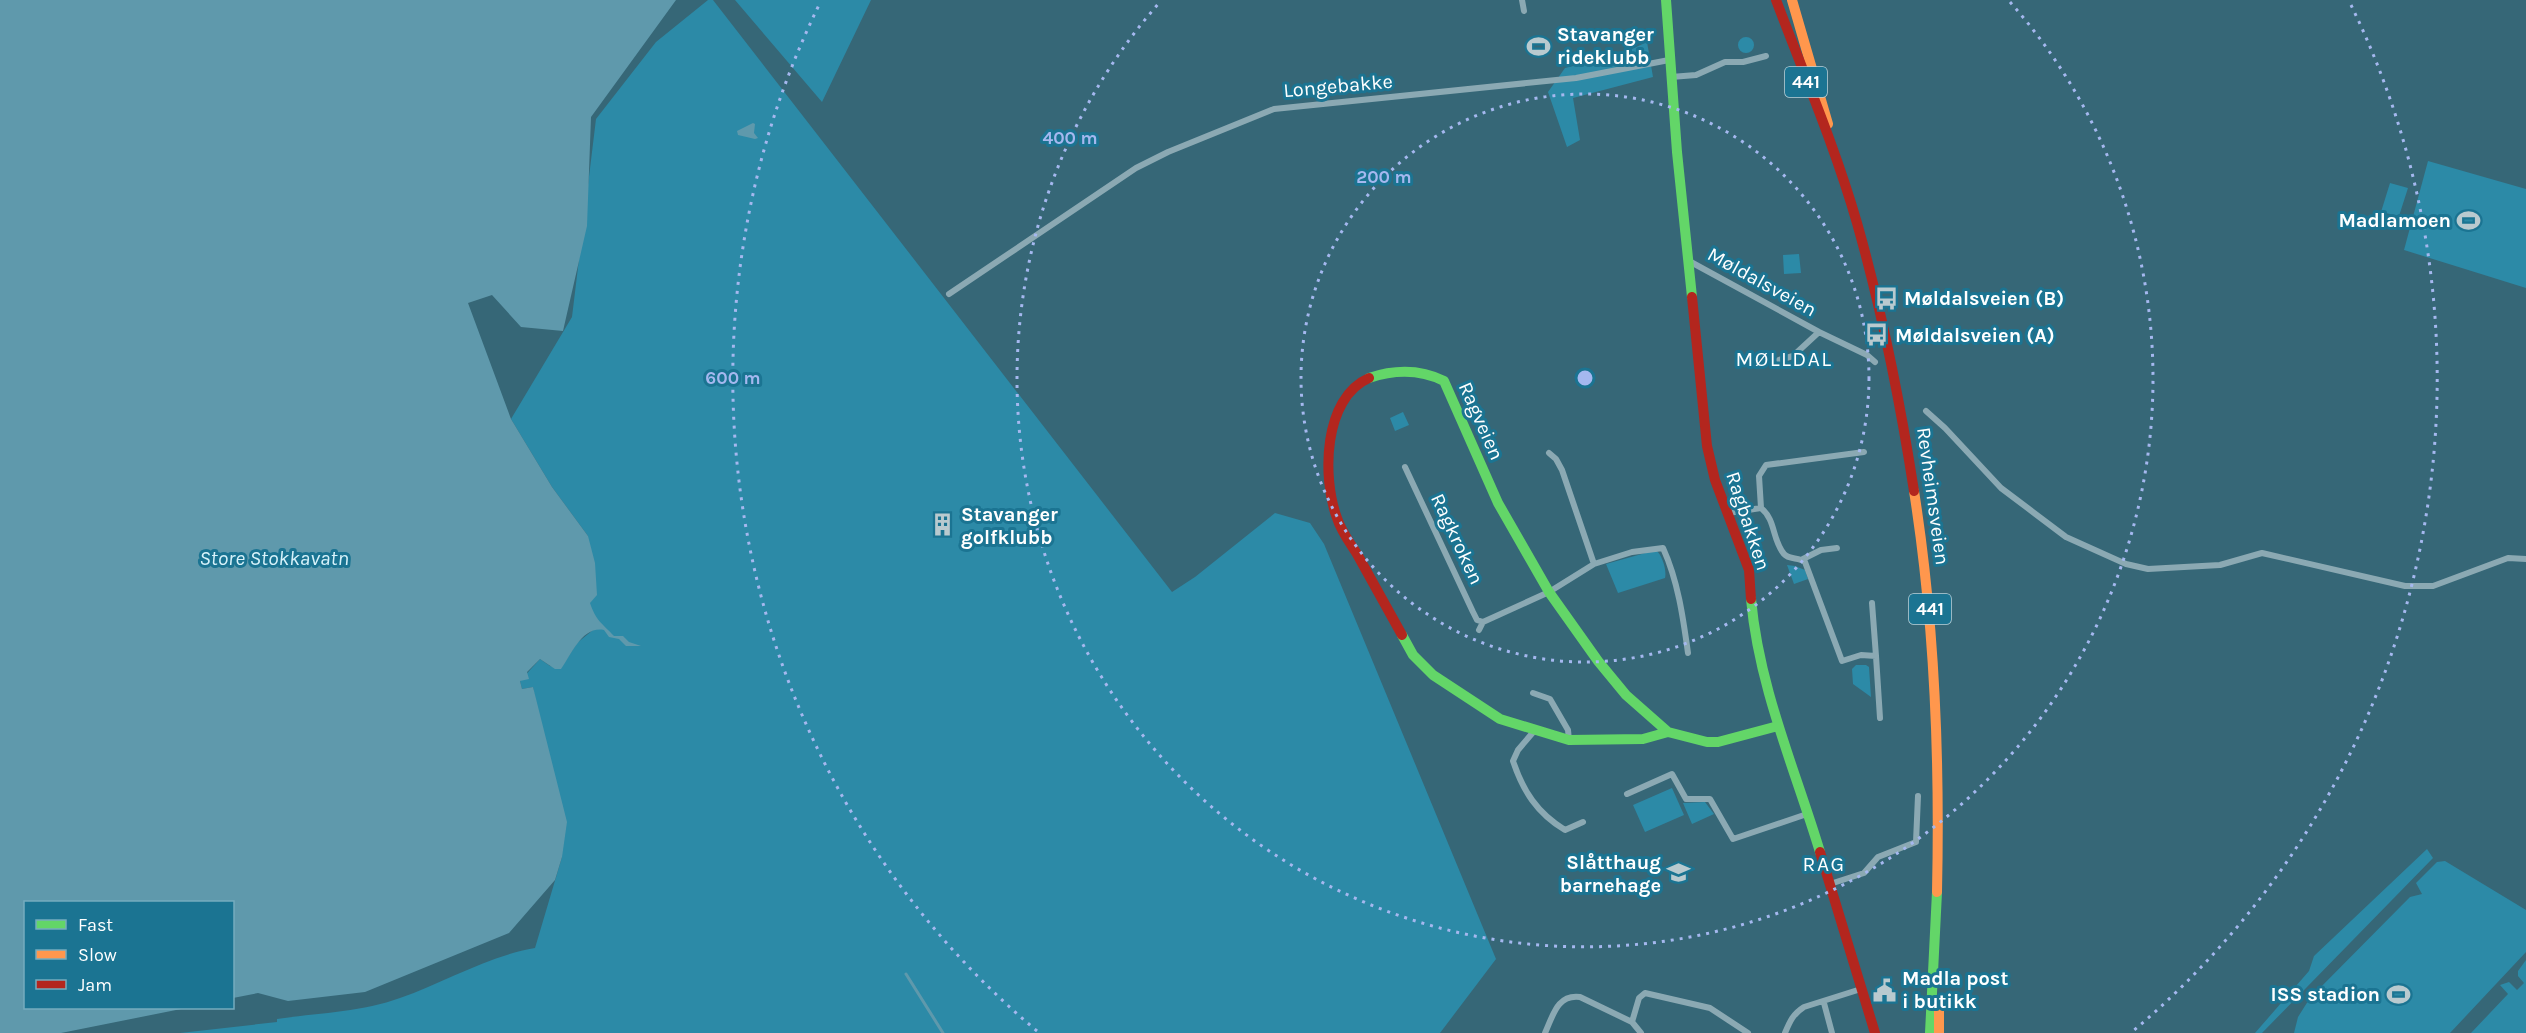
<svg xmlns="http://www.w3.org/2000/svg" width="2526" height="1033" viewBox="0 0 2526 1033" font-family="Karla,sans-serif">
  <rect width="100%" height="100%" fill="#366777"/>
  <path fill="#2c8aa7" d="M708 0H713L1172 592 1195 577 1275 513 1310 523 1324 544 1496 959 1440 1033H180L277 1022V1019C317 1013 362 1012 400 998 445 982 488 956 535 948L562 857 533 687 522 689 520 681 540 659 550 666 561 668 577 643 593 630 596 621 589 603 588 536 552 487 511 419 572 317 596 119 656 42Z
    M735 0H871L822 102Z
    M1738 45a8 8 0 1 1 16 0a8 8 0 1 1-16 0Z
    M1647 42 1653 77 1573 98 1580 140 1567 147 1548 92 1565 68 1621 54Z
    M2428 161 2526 189V288L2404 250Z
    M2390 183 2408 188 2399 216 2381 212Z
    M1799 254 1801 273 1784 274 1783 255Z
    M1403 412 1409 425 1395 431 1390 418Z
    M1656 550C1662 555 1667 570 1665 578L1618 593 1606 564Z
    M1787 565 1795 566 1805 570 1808 579 1794 584Z
    M1856 665H1866L1869 667 1871 697 1853 684 1852 669Z
    M1672 788 1684 815 1645 832 1633 805Z
    M1705 802 1714 814 1692 824 1683 803Z
    M2427 849 2433 858 2262 1033H2255L2309 971 2314 956Z
    M2445 861 2526 910V952L2450 1033H2294L2298 1017 2310 998 2410 897 2422 894 2416 883 2437 862Z
    M2526 960V1033H2471L2508 994 2500 985 2509 982 2517 990 2524 983 2518 976V971Z"/>
  <path fill="#5f99ac" d="M0 0H676L591 117 587 226 563 331 521 327 492 295 468 303 511 419 552 487 588 536 595 563 597 595 590 603C596 621 602 623 614 636H623L629 642 641 646H626L619 639 609 637 604 630C582 626 572 654 561 669H555L540 659 527 672 529 679 520 681 522 689 533 687 567 822 562 857 555 880 509 933 365 992 288 1001 258 993 233 998 232 902H26V1008H186L61 1033H0Z
    M753 123 755 124 754 133 758 138 755 139 738 135 737 131Z"/>
  <g fill="none" stroke-linecap="round" stroke-linejoin="round">
    <path stroke="#5f99ac" stroke-width="3" d="M906 974 943 1033"/>
    <path stroke="#8ba9b3" stroke-width="6" d="M1522 0 1524 11
      M1671 77 1696 75 1725 62H1743L1766 56
      M1689 261 1819 332 1867 355 1875 362
      M949 294 1136 168 1168 152 1274 109 1576 78 1669 60
      M1779 360 1793 356 1819 332
      M1926 411 1945 428 2001 488 2066 537 2126 564 2148 569 2220 565 2262 553 2405 586H2433L2508 558 2526 559
      M1549 453 1556 459 1562 470 1594 564 1632 552 1663 548C1678 581 1683 617 1688 653
      M1405 467 1473 612 1477 620 1483 622 1479 630
      M1761 508 1759 476 1766 465 1864 452
      M1728 513 1761 508C1776 520 1772 540 1784 554 1789 560 1799 557 1805 562L1842 661 1861 655 1876 656 1880 718
      M1803 559 1821 550 1837 548
      M1872 603 1876 656
      M1483 622 1549 592 1594 564
      M1533 693 1550 699 1568 730 1569 740
      M1535 730 1518 750 1513 761C1523 791 1537 813 1565 830L1583 822
      M1627 794 1672 774 1686 799H1710L1733 839 1807 814
      M1830 884 1864 873 1878 857 1916 842 1918 796
      M1824 1003 1832 1033
      M1632 1022 1639 998 1645 993 1710 1008 1748 1033
      M1545 1033C1553 1016 1557 994 1580 997L1632 1022 1641 1033
      M1785 1033C1790 1021 1793 1014 1804 1007L1861 989"/>
    <path stroke="#63d668" stroke-width="10" d="M1666 0 1677 152 1692 297
      M1369 378C1393 370 1420 369 1444 381L1498 503 1549 592 1598 661 1626 695 1668 732
      M1751 599C1759 688 1795 769 1820 852
      M1402 635 1413 655 1433 675 1500 719 1569 740 1643 739 1668 732 1707 742H1718L1778 726
      M1930 1033 1937 892"/>
    <path stroke="#ff974d" stroke-width="10" d="M1792 0 1828 124
      M1914 491C1935 624 1940 758 1937 892
      M1939 1010V1033"/>
    <path stroke="#b3261e" stroke-width="10" d="M1776 0C1804 74 1835 147 1857 223 1882 311 1900 401 1914 491
      M1692 297 1707 446 1715 480 1749 570 1751 599
      M1369 378C1323 398 1322 478 1337 518 1341 531 1350 543 1357 554 1372 581 1387 608 1402 635
      M1820 852 1875 1033"/>
  </g>
  <g fill="none" stroke="#a5b8ef" stroke-width="3" stroke-dasharray="3 6">
    <circle cx="1585" cy="378" r="284"/>
    <path d="M2010 2A568 568 0 1 1 1160 2"/>
    <path d="M1037 1031A852 852 0 0 1 819 5M2351 5A852 852 0 0 1 2133 1031"/>
  </g>
  <defs>
    <symbol id="stadium-bare" viewBox="-9 -9 18 18"><path d="M0-5a6.5 5 0 1 0 0 10a6.5 5 0 1 0 0-10ZM-3.5-1.8h7v3.6h-7Z" fill="#b9cacf" stroke="#1b7492" stroke-width="2.5" paint-order="stroke"/></symbol>
    <symbol id="bus-bare" viewBox="-9 -9 18 18"><path d="M-5-6H5V4H4V6H2V4H-2V6H-4V4H-5ZM-3.5-4V0h7V-4ZM-3.5 1.2v1.5H-2V1.2ZM2 1.2v1.5H3.5V1.2Z" fill="#b9cacf" stroke="#1b7492" stroke-width="2.5" paint-order="stroke"/></symbol>
    <symbol id="building-bare" viewBox="-9 -9 18 18"><path d="M-4-6H4V6H1V3H-1V6H-4ZM-2.5-4.3h1.7v1.8h-1.7ZM.8-4.3h1.7v1.8H.8ZM-2.5-1h1.7V.8h-1.7ZM.8-1h1.7V.8H.8Z" fill="#b9cacf" stroke="#1b7492" stroke-width="2.5" paint-order="stroke"/></symbol>
    <symbol id="school-bare" viewBox="-9 -9 18 18"><path d="M0-5L7-2L0 1L-7-2ZM-4 1L0 2.5L4 1V4Q0 6-4 4Z" fill="#b9cacf" stroke="#1b7492" stroke-width="2.5" paint-order="stroke"/></symbol>
    <symbol id="civic-bare" viewBox="-9 -9 18 18"><path d="M-.6-6.5H3V-4.5H.6V-3L4-1V1h2V6H-6V1h2V-1L-.6-3ZM-1.2 2.5V6h2.4V2.5Z" fill="#b9cacf" stroke="#1b7492" stroke-width="2.5" paint-order="stroke"/></symbol>
  </defs>
  <g fill-rule="evenodd">
    <use href="#stadium-bare" x="1522" y="30" width="33" height="33"/>
    <use href="#stadium-bare" x="2452" y="204" width="33" height="33"/>
    <use href="#bus-bare" x="1870" y="282" width="33" height="33"/>
    <use href="#bus-bare" x="1860" y="318" width="33" height="33"/>
    <use href="#building-bare" x="926" y="508" width="33" height="33"/>
    <use href="#school-bare" x="1662" y="856" width="33" height="33"/>
    <use href="#civic-bare" x="1868" y="974" width="33" height="33"/>
    <use href="#stadium-bare" x="2382" y="978" width="33" height="33"/>
  </g>
  <g text-anchor="middle" dominant-baseline="central" stroke-width="6" stroke-linejoin="round" paint-order="stroke">
    <g fill="#1b7492" stroke="#bbd5de" stroke-width="1.5">
      <rect x="1785" y="67" width="42" height="30" rx="4.5"/>
      <rect x="1909" y="594" width="42" height="30" rx="4.5"/>
    </g>
    <g font-size="18" font-weight="bold" fill="#fff">
      <text x="1806" y="82">441</text>
      <text x="1930" y="609">441</text>
    </g>
    <g font-size="20" font-weight="bold" fill="#fff" stroke="#1b7492" text-anchor="start">
      <text x="1557" y="34">Stavanger<tspan x="1557" dy="23">rideklubb</tspan></text>
      <text x="2451" y="220" text-anchor="end">Madlamoen</text>
      <text x="1904" y="298">Møldalsveien (B)</text>
      <text x="1895" y="335">Møldalsveien (A)</text>
      <text x="961" y="514">Stavanger<tspan x="961" dy="23">golfklubb</tspan></text>
      <text x="1661" y="862" text-anchor="end">Slåtthaug<tspan x="1661" dy="23">barnehage</tspan></text>
      <text x="1902" y="978">Madla post<tspan x="1902" dy="23">i butikk</tspan></text>
      <text x="2380" y="994" text-anchor="end">ISS stadion</text>
    </g>
    <g font-size="20" fill="#fff" stroke="#1b7492">
      <text transform="translate(1338 86) rotate(-5)">Longebakke</text>
      <text transform="translate(1762 282) rotate(29)">Møldalsveien</text>
      <text transform="translate(1481 421) rotate(66)">Ragveien</text>
      <text transform="translate(1933 496) rotate(82)">Revheimsveien</text>
      <text transform="translate(1748 521) rotate(72)">Ragbakken</text>
      <text transform="translate(1457 539) rotate(65)">Ragkroken</text>
    </g>
    <g font-size="21" letter-spacing="1.5" fill="#fff" stroke="#1b7492">
      <text x="1784" y="359">MØLLDAL</text>
      <text x="1824" y="864">RAG</text>
    </g>
    <g font-size="21" font-style="italic" fill="#d7f2fa" stroke="#1b7492">
      <text x="274" y="558">Store Stokkavatn</text>
    </g>
  </g>
  <circle cx="1585" cy="378" r="9" fill="#a5b8ef" stroke="#1b7492" stroke-width="3"/>
  <g font-size="18" text-anchor="middle" font-weight="bold" fill="#a5b8ef" stroke="#1b7492" stroke-width="6" stroke-linejoin="round" paint-order="stroke">
    <text x="1070" y="144">400 m</text>
    <text x="1384" y="183">200 m</text>
    <text x="733" y="384">600 m</text>
  </g>
  <rect x="24" y="901" width="210" height="108" fill="#1b7492" stroke="#76acbe" stroke-width="1.5"/>
  <rect x="36" y="920" width="30" height="9" fill="#63d668" stroke="#76acbe" stroke-width="1.5"/>
  <text x="78" y="931" font-size="18" fill="#ffffff">Fast</text>
  <rect x="36" y="950" width="30" height="9" fill="#ff974d" stroke="#76acbe" stroke-width="1.5"/>
  <text x="78" y="961" font-size="18" fill="#ffffff">Slow</text>
  <rect x="36" y="980" width="30" height="9" fill="#b3261e" stroke="#76acbe" stroke-width="1.5"/>
  <text x="78" y="991" font-size="18" fill="#ffffff">Jam</text>
</svg>
